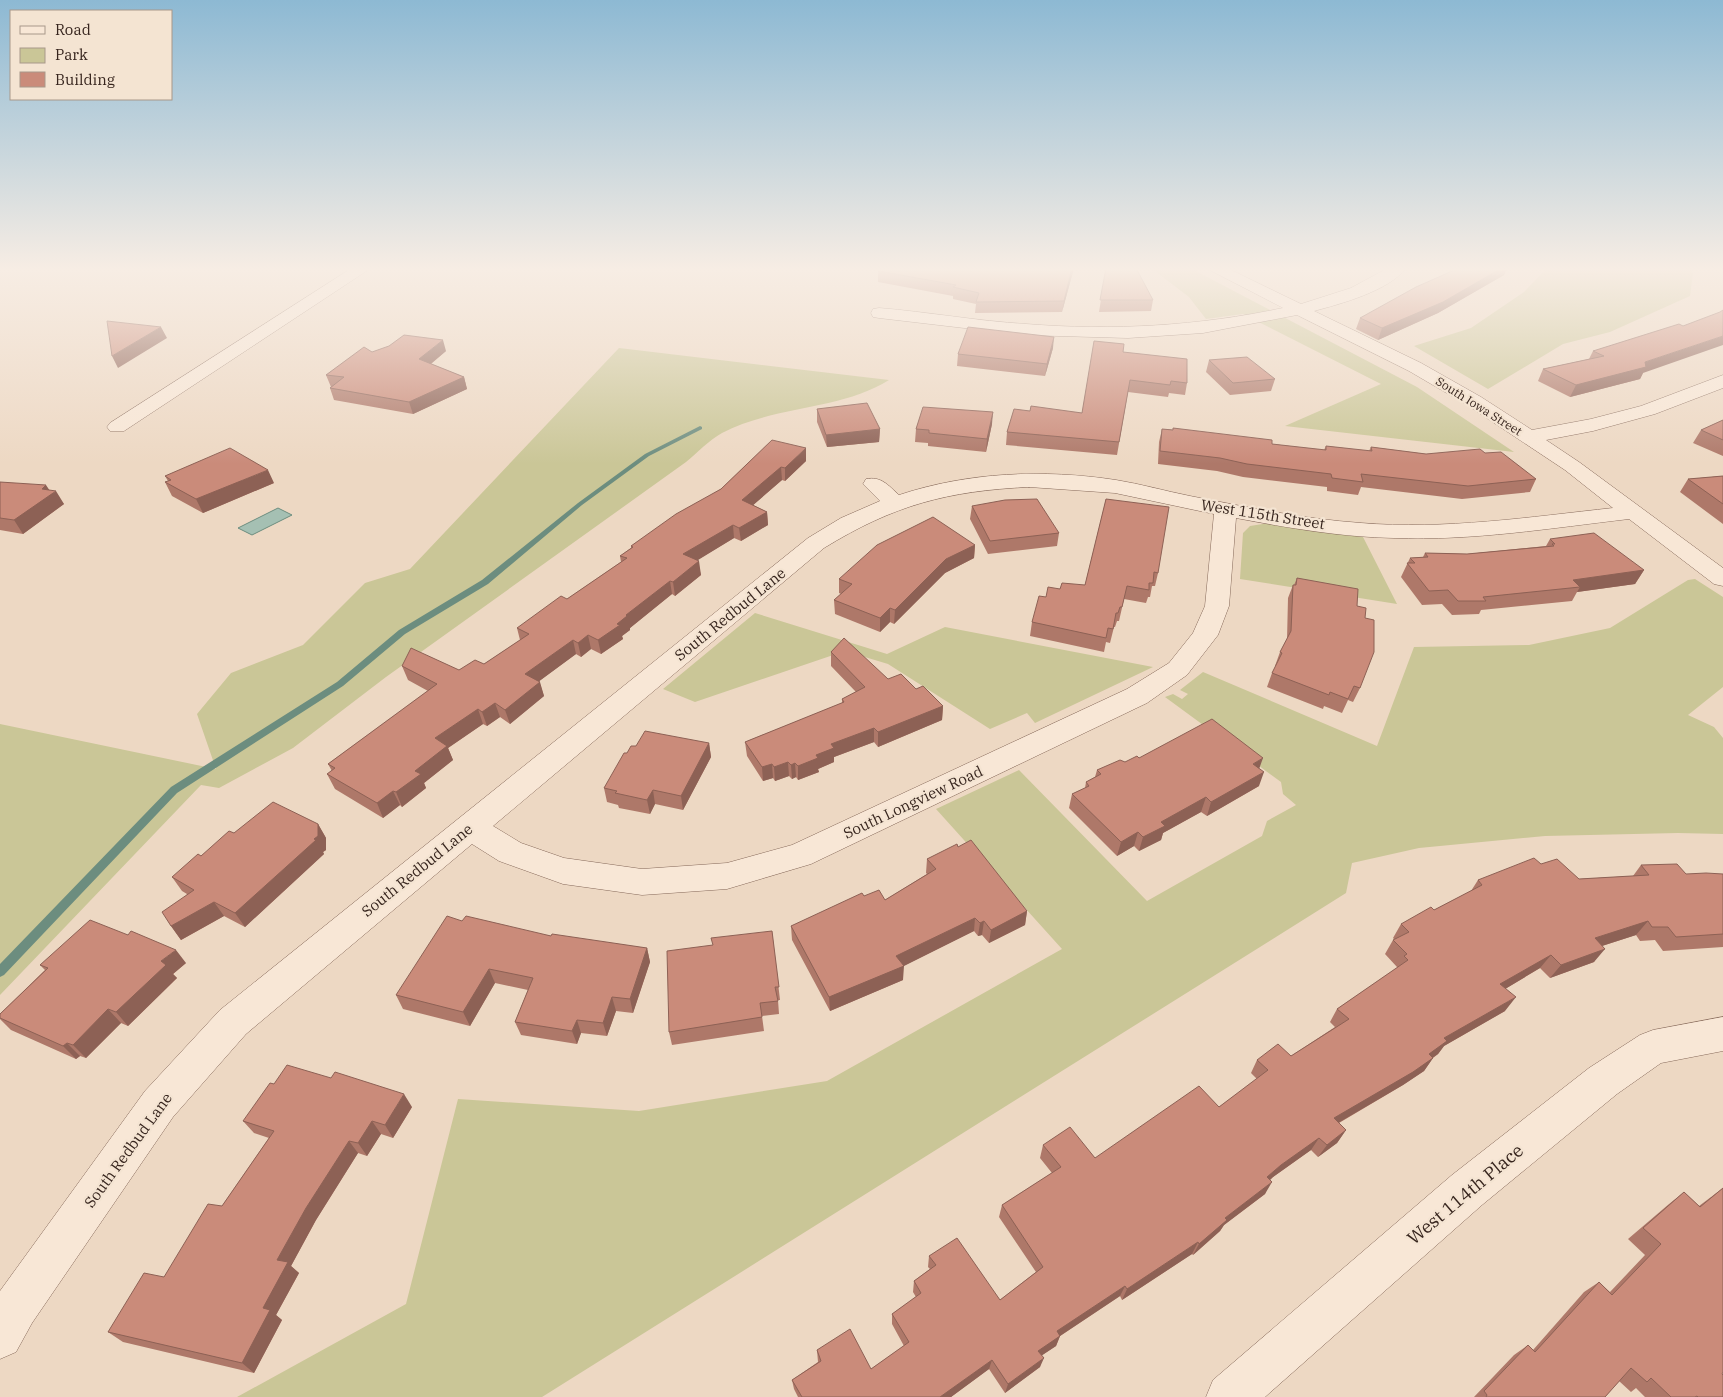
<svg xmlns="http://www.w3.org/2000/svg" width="1723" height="1397" viewBox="0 0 1723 1397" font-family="'IBM Plex Serif',serif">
  <rect width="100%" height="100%" fill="#edd8c3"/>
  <path fill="#cac697" d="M1151 268H1190L1417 387 1514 452 1285 426 1381 384 1243 314 1206 319 1189 297Z
    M1547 268H1690L1693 273 1690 296 1610 332 1563 344 1488 389 1414 346 1471 328 1524 292Z
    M619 348 889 380C842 410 772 406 722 433 709 440 697 453 686 462L386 677 293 748 219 788 201 785 0 995V724L216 769 197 714 231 673 303 645 365 583 410 569Z
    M1269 523 1363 537 1397 604 1240 579 1243 533 1250 526Z
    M1695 579 1723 597V687L1688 715 1714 727 1723 738V834L1678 833 1545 836 1419 848 1352 863 1346 893 542 1397H237L406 1304 458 1099 639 1111 827 1081 1062 949 936 809 1019 770 1147 901 1262 836 1267 821 1296 805 1283 794 1281 782 1165 697 1173 694 1182 699 1188 694 1180 690 1203 672 1377 746 1414 647 1529 645 1610 628 1688 580Z
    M755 613 887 654 945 627 1153 667 1035 723 1027 713 990 729 888 664 845 651 695 702 663 689Z"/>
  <path fill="#a5c0b3" stroke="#6c8d7f" d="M278 508 292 515 252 535 238 528Z"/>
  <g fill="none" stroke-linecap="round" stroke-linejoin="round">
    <path fill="#6c8d7f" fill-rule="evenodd" d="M700 426 702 427V429L649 456 582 505 488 584 405 634 343 686 177 793 4 975 0 977V964L171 787 337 682 399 630 482 580 578 503 645 454Z"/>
    <defs>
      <path id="street" d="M352 268H371L124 431H110L107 427 110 423Z
        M1206 268H1227L1301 304 1351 288 1388 268H1406C1389 291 1340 304 1314 311L1421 363 1481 397 1532 430 1591 419 1641 406 1723 375V388L1655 414 1593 431 1546 440 1579 462 1723 568V586L1714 584 1629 519C1551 528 1473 541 1394 538 1341 537 1289 528 1236 518L1229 606 1218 635 1187 675 1147 703 811 864 727 889 642 895 563 884 499 861 472 844 246 1034 173 1117 32 1323 16 1352 0 1359V1291L145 1091 220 1010 808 538 841 518 880 501 863 484 866 479C881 476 888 485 899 495 968 472 1044 469 1116 480 1141 484 1165 491 1190 496 1246 507 1304 519 1361 523 1445 530 1530 517 1613 508L1565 470 1467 405 1409 371 1297 315 1203 333 1128 338 1024 335 879 318 873 317 871 313 873 309 879 308C928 312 977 321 1026 324 1113 331 1198 326 1283 308ZM1029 487 1115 493 1214 514 1205 606 1193 633 1169 663 1127 689 792 845 727 863 642 869 564 858 521 843 493 826 824 548C894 505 947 491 1029 487Z
        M1723 1017V1051L1661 1063 1617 1094 1482 1205 1265 1397H1206L1213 1380 1452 1175 1589 1068 1640 1035 1653 1030Z"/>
    </defs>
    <use href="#street" stroke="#86695a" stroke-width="1"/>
    <use href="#street" fill="#f8e7d6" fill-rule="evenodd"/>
  </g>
  <path fill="#ae7869" d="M881 268H1074L1062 312 975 313 976 304 953 299V296L878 282V271Z
    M1106 268 1153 300 1151 311 1099 312Z
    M1459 268H1507L1504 275 1438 313 1378 340 1356 329 1360 318Z
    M1053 348 1045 376 957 366 958 354Z
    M446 351 431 364 464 377 467 389 413 414 334 400 330 388 331 387 326 375 372 352Z
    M1593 351 1643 373 1640 379 1570 397 1538 381 1543 369 1589 359Z
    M1123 352 1187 383 1185 395 1169 393 1168 397 1128 392 1117 455 1006 445 1007 432 1030 411 1082 413Z
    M1209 360 1275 379 1271 391 1230 395 1206 372Z
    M817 409 880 429 879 442 827 447 817 422Z
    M1723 420V456L1693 443 1701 430Z
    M992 424 986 452 928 446V443L915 442 916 429Z
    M1173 428 1272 444 1324 450 1326 446 1369 451 1371 447 1426 454 1485 453 1536 479 1530 492 1462 499 1361 487 1358 495 1327 491V487L1243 477 1217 471 1158 464 1159 442 1162 429 1173 430Z
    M772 440 806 461 785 481 782 480 753 505 767 512 768 525 741 541 734 538 697 560 701 575 675 596 672 594 630 628V630L622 636 623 639 601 654 591 649 581 657 576 654 539 681 544 696 510 724 500 717 487 726 483 724 448 748 453 760 424 783 426 788 402 807 400 805 383 818 335 789 327 774 332 771 328 764 428 691 408 680 402 666 459 670 484 664 520 640 517 628 567 599 621 562 620 556 631 548V546L721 489Z
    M165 476 274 483 203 513 172 496 165 482 168 481Z
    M1723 476V524L1680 492 1688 479Z
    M0 482 49 490 64 504 23 534 0 530Z
    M1106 499 1158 573 1155 586H1152L1150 597H1148L1146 603 1124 599 1119 621H1117L1115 627H1114L1110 643 1106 642 1104 652 1030 636 1032 622 1046 597 1060 589 1085 585Z
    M972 506 1059 533 1057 546 988 554 970 519Z
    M1550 539 1644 570 1635 584 1577 592 1572 601 1481 610 1479 614 1452 615 1442 604 1422 605 1401 577 1410 558 1423 557 1425 553 1467 554 1546 546Z
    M975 545 974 558 945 573 894 624 890 622 880 632 835 614 834 600 841 594 839 593V579Z
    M1297 578 1357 606 1360 688 1353 702 1348 700 1342 713 1324 706 1323 709 1267 687 1272 673 1276 666H1275L1280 652 1287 640 1288 598 1293 585H1294Z
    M831 652 888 679 916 689 943 706 942 720 878 747 874 742 834 757V762L818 769 819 772 798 780 796 777 792 779 789 776 775 781 773 778 763 781 747 756 745 742 842 703V699L856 692 831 666Z
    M709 743 711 757 683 810 655 804 650 814 619 808 618 805 607 802 604 788 627 753 636 746Z
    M1139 758 1259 768V786L1207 816 1201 812 1163 833 1161 840 1139 851 1134 846 1117 856 1069 808 1072 794 1085 788 1086 782 1095 777 1097 770Z
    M318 824 326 838V850L323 852 324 854 245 927 224 916 181 940 171 926 187 894 182 891 172 877 201 856 234 833Z
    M958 847 1027 911 1025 925 989 943 982 935 978 936 974 931 903 966V980L830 1011 792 940 791 926 864 896 885 900 927 874 926 873 927 859Z
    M1541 864 1579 879 1633 876 1641 865 1686 874H1723V947L1663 951 1655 940 1640 941 1636 935 1602 946 1594 962 1550 978 1540 968 1505 989V1011L1444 1046 1438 1054 1433 1058 1424 1071 1403 1085 1339 1123 1346 1130 1337 1143 1318 1157 1311 1150 1273 1177 1270 1180 1265 1194 1224 1225 1220 1231 1193 1255 1192 1254 1122 1300 1120 1296 1060 1336 1056 1346 1042 1355 1040 1367 1005 1393 989 1369 951 1397H798L794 1389 792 1380 818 1362 817 1350 871 1369 904 1346 892 1324V1314L916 1297 913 1292 914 1281 930 1269 928 1267 929 1256 1000 1300 1036 1272 999 1217 1002 1205 1052 1173 1040 1158 1043 1145 1095 1158 1219 1107 1257 1079 1251 1073 1257 1060 1291 1056 1335 1027 1330 1022 1337 1009 1397 968V967L1385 954 1393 940H1395L1393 938 1401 924 1434 910 1471 891 1478 880Z
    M462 921 551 936 647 948 650 962 633 1013 616 1011 607 1036 581 1033 577 1044 521 1035 515 1022 528 990 495 983 470 1026 403 1009 396 995Z
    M772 931 780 1000H778L779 1014 762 1016 764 1031 672 1045 669 1032 713 945Z
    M186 963 173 974 177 978 128 1026 121 1023 86 1058 80 1056 76 1059 11 1030 0 1019V1014L45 970 40 965Z
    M412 1107 393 1138 381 1134 367 1156 358 1153 316 1220 291 1266 299 1273 276 1315 282 1320 254 1373 123 1342 108 1332 164 1277 222 1206 269 1138 254 1133 243 1121Z
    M1723 1188 1722 1374 1723 1397H1645L1636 1388 1631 1392 1619 1381 1605 1397H1474L1514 1355 1528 1345 1533 1350 1584 1292 1599 1282 1610 1292 1645 1255 1628 1239 1669 1204 1684 1192 1699 1206Z"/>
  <path fill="#8d6155" d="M1072 268H1074L1062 312 1064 301Z
    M1502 268H1507L1504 275 1438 313 1378 340 1382 328Z
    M161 327 167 338 118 368 112 356Z
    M1723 336V345L1643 373 1640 379 1570 397 1576 385Z
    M1054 337 1053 348 1045 376 1047 364Z
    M443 340 446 351 422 371 419 359Z
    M464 377 467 389 413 414 409 402Z
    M993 412 992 424 986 452 987 439Z
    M880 429 879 442 827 447 826 435Z
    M806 448V461L785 481V468Z
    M781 467 782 480 744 513 742 500Z
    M268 470 274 483 203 513 196 499Z
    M46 485 52 494 56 491 64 504 23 534 14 520 42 489Z
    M767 512 768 525 741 541 739 528Z
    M733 525 734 538 685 568 683 554Z
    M975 545 974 558 945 573 894 624 895 610 946 559Z
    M699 561 701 575 675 596 673 582Z
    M1644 570 1635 584 1577 592 1580 587 1573 580Z
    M670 581 672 594 630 628V630L622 636 623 639 601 654 598 640 626 615Z
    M890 608V622L880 632V618Z
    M588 635 591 649 581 657 578 643Z
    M573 640 576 654 530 688 525 674Z
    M540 682 544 696 510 724 505 710Z
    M495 703 500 717 487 726 482 712Z
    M943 706 942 720 878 747V732Z
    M478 709 483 724 448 748 453 760 424 783 426 788 402 807 396 792 415 771 435 738Z
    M874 728V742L834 757V762L818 769 819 772 798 780V766L831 744Z
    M709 743 711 757 683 810 681 796Z
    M1263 758 1258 772 1253 764Z
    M788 762 789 776 775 781 774 767Z
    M795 763 796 777 792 779 791 765Z
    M772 764 773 778 763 781 762 767Z
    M1264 772 1259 786 1207 816 1211 802Z
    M653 790 655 804 650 814 647 800Z
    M393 791 400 805 383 818 377 803Z
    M1206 797 1201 812 1163 833 1161 840 1139 851 1143 837 1161 822Z
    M318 824 326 838V850L323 852 324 854 245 927 235 913 314 839Z
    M1138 832 1134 846 1117 856 1121 842Z
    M214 902 224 916 181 940 171 926Z
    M1027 911 1025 925 989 943 991 930Z
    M975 918 974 931 902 967 904 966 903 980 830 1011 829 997 896 956Z
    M984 921 982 935 978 936 980 923Z
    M1648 921 1636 935 1583 952 1595 938Z
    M647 948 650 962 633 1013 630 999Z
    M1605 949 1594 962 1550 978 1561 965Z
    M176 950 186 963 173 974 177 978 128 1026 116 1012 161 961Z
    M1551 955 1540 968 1490 998 1500 984Z
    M489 969 495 983 470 1026 463 1012Z
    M612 997 616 1011 607 1036 603 1023Z
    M1516 997 1505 1011 1444 1046 1438 1054 1419 1067 1429 1054 1444 1038Z
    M108 1009 121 1023 86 1058 73 1045Z
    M577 1020 581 1033 577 1044 572 1031Z
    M67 1043 80 1056 76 1059 63 1046Z
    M1433 1058 1424 1071 1403 1085 1326 1130 1334 1118Z
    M404 1094 412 1107 393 1138 385 1125Z
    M372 1121 381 1134 367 1156 358 1143Z
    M1346 1130 1337 1143 1318 1157 1327 1145Z
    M1319 1138 1311 1150 1273 1177 1260 1189 1267 1177 1281 1165Z
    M349 1141 358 1153 316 1220 291 1266 299 1273 276 1315 282 1320 254 1373 242 1363 263 1308 277 1260 306 1208Z
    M1272 1182 1265 1194 1224 1225 1220 1231 1193 1255 1199 1244 1225 1218Z
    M1198 1242 1192 1254 1122 1300 1127 1289Z
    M1125 1286 1120 1296 1060 1336 1056 1346 1035 1360 1038 1351 1057 1331Z
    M1044 1358 1040 1367 1005 1393 1008 1384Z
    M992 1360 989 1369 951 1397H940Z"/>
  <path fill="#ca8b7a" stroke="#8d6155" d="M881 268H1072L1064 301 976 302 979 293 953 287 956 285 878 271Z
    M1106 268H1136L1153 300H1100Z
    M1459 268H1502L1443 302 1382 328 1360 318 1416 287Z
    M1723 310V336L1645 362 1646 367 1576 385 1543 369 1604 356 1593 351 1679 324 1683 326 1720 312Z
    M107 321 161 327 112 356Z
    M968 327 1054 337 1047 364 958 354Z
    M404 335 443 340 419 359 464 377 409 402 330 388 344 377 326 375 364 347 372 352 389 346Z
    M1094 341 1124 344 1123 352 1187 359V383L1171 381 1170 385 1130 380 1119 442 1007 432 1014 409 1030 411 1031 406 1082 413Z
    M1247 357 1275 379 1233 383 1209 360Z
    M867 403 880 429 826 435 817 409Z
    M923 407 993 412 987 439 929 433V430L916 429Z
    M1723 420V440L1701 430Z
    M1173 428 1272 440V444L1326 450V446L1372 451 1371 447 1426 454 1480 449 1485 453 1501 452 1536 479 1468 486 1361 474 1363 482 1332 478 1331 474 1247 464 1220 458 1160 451 1162 429 1173 430Z
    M772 440 806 448 785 468 781 467 742 500 767 512 739 528 733 525 683 554 699 561 673 582 670 581 626 615 627 616 617 624 620 625 598 640 588 635 578 643 573 640 525 674 540 682 505 710 495 703 482 712 478 709 435 738 447 746 415 771 421 774 396 792 393 791 377 803 327 774 335 768 328 764 437 684 402 666 411 648 459 670 475 660 484 664 529 634 517 628 561 596 567 599 627 558 620 556 633 547 631 546 676 514 721 489Z
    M230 448 268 470 196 499 165 482 171 480 165 476Z
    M1723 476V504L1688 479Z
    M0 482 46 485 42 489 56 491 14 520 0 518Z
    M1037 499 1059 533 990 541 972 506 1005 500Z
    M1106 499 1169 507 1158 573 1154 572 1153 583H1149V590L1127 586 1122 607H1120L1118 613H1116L1113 629 1108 628 1106 638 1032 622 1039 596 1046 597 1048 587 1060 589 1062 583 1085 585Z
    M933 517 975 545 946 559 895 610 890 608 880 618 834 600 852 584 839 579 877 545Z
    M1594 533 1644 570 1573 580 1580 587 1483 597 1486 601H1458L1448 590 1429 591 1407 563H1415L1410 558 1428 557 1425 553 1467 554 1554 546 1552 544H1555L1550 539Z
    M1297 578 1358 589 1357 606 1366 608 1365 618 1374 620V652L1360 688 1354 686 1348 699 1330 692 1329 695 1272 673 1282 653 1280 652 1291 631 1293 585H1296Z
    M844 638 888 679 901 674 916 689 923 686 943 706 878 732 874 728 831 744 834 748 816 755 818 758 798 766 795 763 791 765 788 762 774 767 772 764 762 767 745 742 844 702 842 699 865 687 831 652Z
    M1212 719 1263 758 1253 764 1264 772 1211 802 1206 797 1161 822 1165 826 1143 837 1138 832 1121 842 1072 794 1089 786 1086 782 1101 774 1097 770 1120 760 1125 762 1137 756 1139 758Z
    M645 731 709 743 681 796 653 790 647 800 615 793 617 791 604 788 624 753H627L631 746H636Z
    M273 802 318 824V836L314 839 316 840 235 913 214 902 171 926 162 912 194 890 172 877 198 854 201 856 229 831 234 833Z
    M971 840 1027 911 991 930 984 921 980 923 975 918 896 956 904 966 829 997 791 926 862 893 864 896 879 890 885 900 936 869 927 859 957 844 958 847Z
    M1534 858 1541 864 1557 859 1579 879 1649 875 1641 865 1677 864 1686 874 1706 873 1723 874V934L1676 937 1668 927H1652L1648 921 1595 938 1605 949 1561 965 1551 955 1500 984 1516 997 1444 1038 1447 1041 1429 1054 1433 1058 1413 1072 1334 1118 1346 1130 1327 1145 1319 1138 1281 1165 1267 1177 1272 1182 1225 1218 1227 1220 1199 1244 1198 1242 1127 1289 1125 1286 1057 1331 1060 1336 1038 1351 1044 1358 1008 1384 992 1360 940 1397H802L792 1380 821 1361 817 1350 850 1329 871 1369 909 1342 892 1314 921 1293 914 1281 936 1265 929 1256 957 1238 1000 1300 1043 1267 1002 1205 1061 1167 1043 1145 1070 1127 1095 1158 1199 1086 1219 1107 1268 1070 1257 1060 1278 1044 1291 1056 1349 1019 1337 1009 1408 960 1404 956 1407 954 1393 940 1409 932 1401 924 1431 907 1434 910 1482 885 1478 880Z
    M447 916 462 921 466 916 551 936 552 934 647 948 630 999 612 997 603 1023 577 1020 572 1031 515 1022 533 978 489 969 463 1012 396 995Z
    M90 920 128 935 131 931 176 950 161 961 166 965 116 1012 108 1009 73 1045 67 1043 63 1046 0 1018V1014L48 968 40 965Z
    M772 931 779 987H775L778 1001 760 1003 762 1017 669 1032 667 951 713 945 711 938Z
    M287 1065 331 1078 335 1072 404 1094 385 1125 372 1121 358 1143 349 1141 306 1208 277 1260 288 1262 263 1308 270 1310 242 1363 108 1332 144 1273 164 1277 208 1204 222 1206 274 1131 243 1121 270 1083 274 1084Z
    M1723 1188V1372L1722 1374 1723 1375V1397H1698L1697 1396 1695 1397H1671L1651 1378 1647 1382 1631 1368 1605 1397H1486L1487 1395 1484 1391 1528 1345 1535 1352 1599 1282 1612 1295 1661 1244 1643 1228 1684 1192 1700 1207Z"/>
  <linearGradient id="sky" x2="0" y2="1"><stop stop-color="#8db9d3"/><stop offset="0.58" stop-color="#f7ede4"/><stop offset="1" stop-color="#f7ede4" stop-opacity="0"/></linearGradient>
  <rect width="1723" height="464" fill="url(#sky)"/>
  <g text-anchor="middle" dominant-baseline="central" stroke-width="4.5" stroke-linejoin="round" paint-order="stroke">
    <g font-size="12" fill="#37251e" stroke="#f4e4d2">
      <text transform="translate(1479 406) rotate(32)">South Iowa Street</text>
    </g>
    <g font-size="15" fill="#37251e" stroke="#f4e4d2">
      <text transform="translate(1263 514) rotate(9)">West 115th Street</text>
      <text transform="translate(730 614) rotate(-39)">South Redbud Lane</text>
      <text transform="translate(913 802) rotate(-25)">South Longview Road</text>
      <text transform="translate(417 870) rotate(-39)">South Redbud Lane</text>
      <text transform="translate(128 1150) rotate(-54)">South Redbud Lane</text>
    </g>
    <g font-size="18" fill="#37251e" stroke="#f4e4d2">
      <text transform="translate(1465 1194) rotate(-40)">West 114th Place</text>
    </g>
  </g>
  <rect x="10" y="10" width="162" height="90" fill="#f4e4d2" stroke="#a8988a"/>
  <rect x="20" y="26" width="25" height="8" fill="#f8e7d6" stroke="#a8988a"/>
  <text x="55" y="35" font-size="15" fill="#37251e">Road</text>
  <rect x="20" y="48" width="25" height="15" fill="#cac697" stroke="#a8988a"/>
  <text x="55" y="60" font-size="15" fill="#37251e">Park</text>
  <rect x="20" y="72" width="25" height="15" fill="#ca8b7a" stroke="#a8988a"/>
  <text x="55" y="85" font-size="15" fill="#37251e">Building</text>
</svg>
